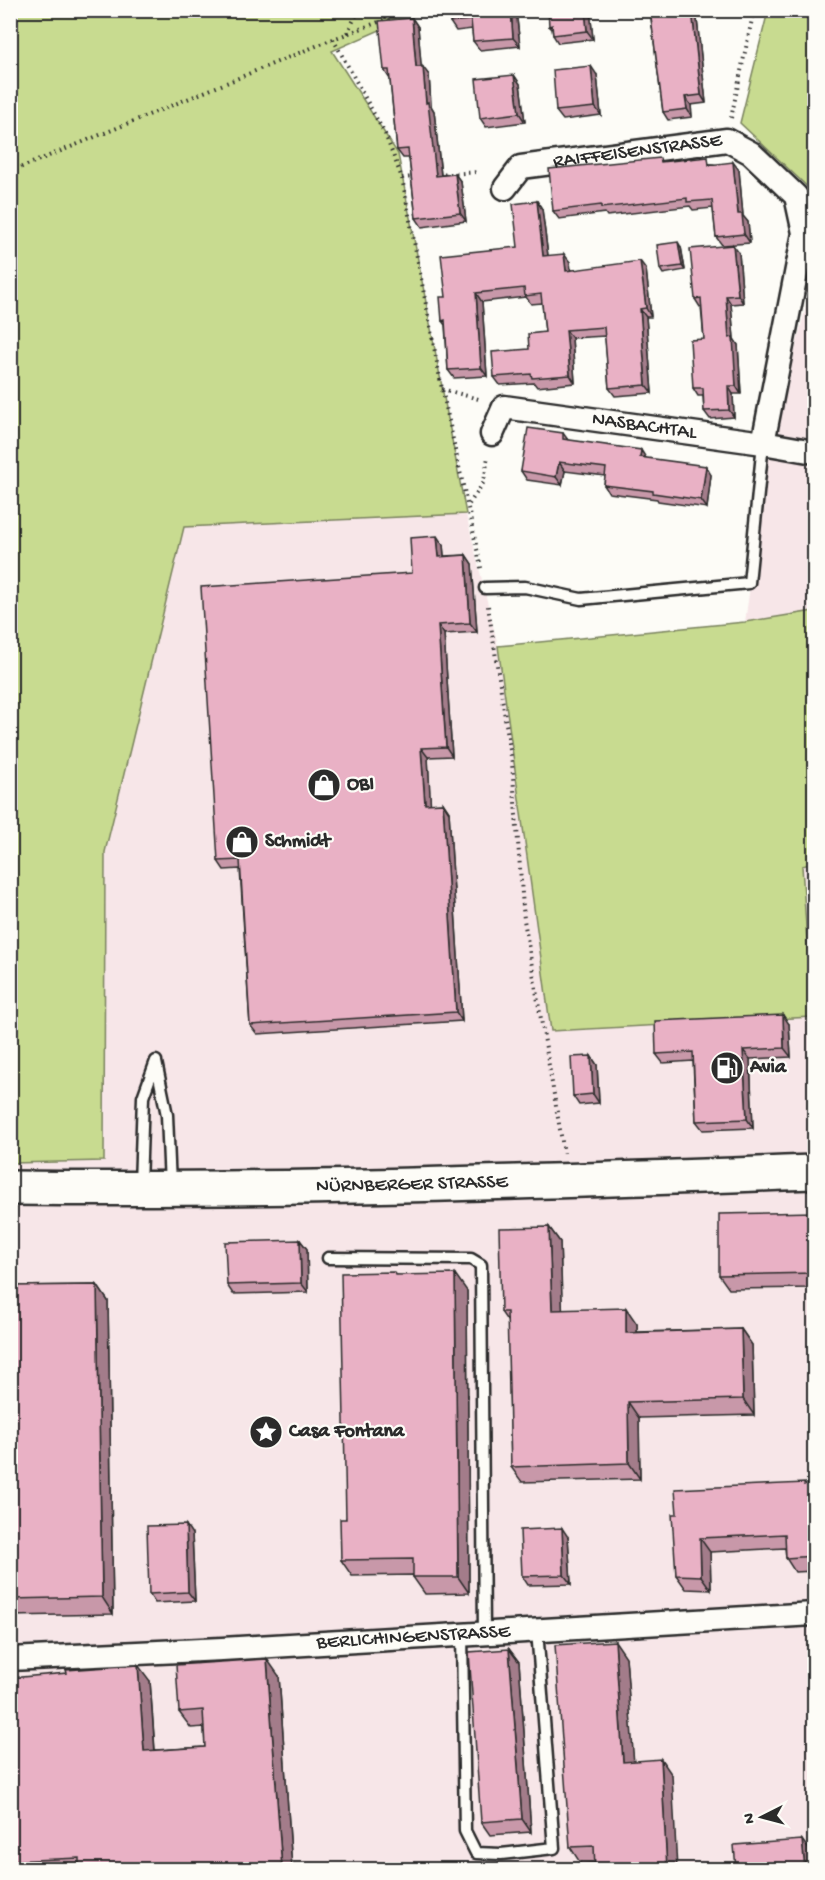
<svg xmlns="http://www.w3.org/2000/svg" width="825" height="1880" viewBox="0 0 825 1880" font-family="'Gochi Hand',sans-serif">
  <rect width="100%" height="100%" fill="#fdfcf7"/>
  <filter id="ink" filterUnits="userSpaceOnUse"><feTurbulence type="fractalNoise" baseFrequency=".0167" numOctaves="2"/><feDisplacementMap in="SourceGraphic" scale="12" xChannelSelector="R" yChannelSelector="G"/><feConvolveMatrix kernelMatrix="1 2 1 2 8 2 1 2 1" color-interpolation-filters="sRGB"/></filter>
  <g filter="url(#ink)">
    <path fill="#f7e6e8" d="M814 274V611L745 622 768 458Z
      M466 514 498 646 551 1030 802 865 814 863V1869L11 1870V1163L104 1161 105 852 184 527Z"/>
    <path fill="#c8db90" stroke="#7a835e" stroke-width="1.5" d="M11 11H423L332 51 398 154 466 514 184 527 105 852 104 1161 11 1163Z
      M768 11H814V193L740 123Z
      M814 611V863L802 866 812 1017 551 1031 498 646 745 622Z"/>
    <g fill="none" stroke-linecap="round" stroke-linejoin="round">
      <defs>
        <path id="lane" d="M485 588 525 587 581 599 749 583 763 443
          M156 1062 167 1115 170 1186
          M140 1185 143 1097 156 1061
          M328 1258 471 1259 481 1265 484 1633
          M462 1634 465 1831 476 1853 501 1854 554 1848 537 1630"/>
        <g id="street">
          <path id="s1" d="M505 188 521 167 727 140 751 153 796 196 804 233 763 443"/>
          <path id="s2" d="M492 434 504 407 763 443 814 452"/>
          <path id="s3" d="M10 1659 222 1649 814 1614"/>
        </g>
        <g id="primary">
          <path id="s4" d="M10 1188C279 1191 547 1182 814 1172"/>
        </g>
      </defs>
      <use href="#lane" stroke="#2b2b2b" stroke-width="15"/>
      <use href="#street" stroke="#2b2b2b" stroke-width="27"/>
      <use href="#primary" stroke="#2b2b2b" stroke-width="38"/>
      <path stroke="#2b2b2b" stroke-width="4" stroke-dasharray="1.5 4.5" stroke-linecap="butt" d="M347 33 359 10
        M333 39 385 134 402 178 442 389 482 572
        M731 118 754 10
        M10 172 333 39 411 10
        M438 175 478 172
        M402 178 416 177
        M442 389 482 400
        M469 504 484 482 488 457
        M488 606 512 763 524 920 564 1153"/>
      <use href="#lane" stroke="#fdfcf7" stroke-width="10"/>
      <use href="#street" stroke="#fdfcf7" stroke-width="22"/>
      <use href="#primary" stroke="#fdfcf7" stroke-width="33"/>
    </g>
    <path fill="#c898a9" stroke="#2b2b2b" stroke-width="1.5" d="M449 10H516L520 46 480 50 473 41 472 29 456 31 450 22Z
      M590 10 593 39 558 43 553 35 552 29 549 26Z
      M650 10H696L706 103 691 105 692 117 668 120 663 112Z
      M412 18 418 27 421 67 429 75 431 106 434 111 441 175 455 174 461 182 466 221 422 227 416 218 409 158H403L397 150 390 79 384 70Z
      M514 75 520 84 525 122 486 127 480 118Z
      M597 75 601 115 563 120 556 111Z
      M663 161 713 164 739 170 743 216 748 222 750 243 722 245 716 237 713 208 693 210 690 206 607 216 605 213 559 219 553 211Z
      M537 201 542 209 548 256 570 262 571 270 646 269 651 317H646L652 393 615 396 609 388 605 336 572 338 575 383 537 387 534 383 500 385 494 377 529 349 545 332 542 303 531 304 526 297 482 302 487 376 454 378 448 370 445 325 442 321 446 297 518 247Z
      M681 247 685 270 663 274 660 269Z
      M739 253 743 303 731 304 734 339 738 345 741 394H733L734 417 710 419 704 411 703 396H698L693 388 704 339 701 307H700L695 299Z
      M563 433 568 440 711 475 707 508 658 501 657 499 609 493 604 485 605 476 565 471 562 485 527 480 521 471Z
      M443 545 444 556 466 555 472 564 477 632 444 634 452 756 428 757 430 804 443 803 449 812 462 1021 257 1034 250 1025 240 869 224 870 218 861Z
      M789 1024 791 1057 750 1059 753 1128 703 1130 696 1121 693 1061 663 1063 656 1054Z
      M591 1056 597 1065 599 1103 579 1105 573 1096Z
      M814 1212V1288L729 1289 719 1275Z
      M549 1227 560 1242 562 1310 637 1324V1332L741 1329 752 1345 754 1415 639 1418 640 1479 522 1482 511 1467 508 1322 501 1312Z
      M300 1240 307 1249 308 1292 233 1294 227 1285Z
      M397 1275 467 1291 469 1593 425 1594 413 1577V1575L352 1576 341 1560 346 1519Z
      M97 1285 108 1301 113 1614 10 1616V1286Z
      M806 1485H814V1571L795 1572 786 1558 785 1548 710 1552 711 1590 686 1589 676 1575 677 1514Z
      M192 1534 195 1601 155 1603 149 1594Z
      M568 1537 571 1584 528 1585 522 1576Z
      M509 1649 519 1662 531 1832 490 1835 481 1822Z
      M626 1657 633 1761 672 1775 594 1863 581 1864 570 1847Z
      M279 1676 292 1869H10V1678L150 1681 155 1750 205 1747 204 1727 191 1728 179 1712Z"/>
    <path fill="#a37c8a" stroke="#2b2b2b" stroke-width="1.5" d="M511 10H516L520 46 513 38Z
      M585 10H590L593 39 587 31Z
      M692 10H696L706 103 701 95Z
      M412 18 418 27 422 76 416 67Z
      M591 66 597 75 601 115 595 107Z
      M423 67 429 75 431 106 434 111 442 185 436 176 426 103Z
      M514 75 520 84 525 122 519 113Z
      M685 97 691 105 692 117 687 109Z
      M733 162 739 170 743 216 748 222 750 243 744 234 738 214Z
      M455 174 461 182 466 221 460 213Z
      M537 201 542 209 549 264 543 256Z
      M678 242 681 247 685 270 682 266Z
      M733 245 739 253 743 303 738 295Z
      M564 254 570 262 571 279 566 271Z
      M640 261 646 269 651 317 646 308Z
      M476 293 482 302 487 376 481 368Z
      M726 296 731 304 734 339 738 345 741 394 736 386 729 338Z
      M640 309 646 317 652 393 646 385Z
      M566 330 572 338 575 383 570 375Z
      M728 386 733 394 734 417 729 410Z
      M641 450 646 458 640 457Z
      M559 462 565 471 562 485 556 477Z
      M706 466 711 475 707 508 701 500Z
      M437 536 443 545 445 566 439 557Z
      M466 555 472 564 477 632 470 623Z
      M438 625 444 634 452 756 446 747Z
      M421 748 428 757 431 813 425 804Z
      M443 803 449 812 462 1021 456 1012Z
      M783 1015 789 1024 791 1057 784 1048Z
      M743 1050 750 1059 753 1128 747 1119Z
      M591 1056 597 1065 599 1103 593 1094Z
      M549 1227 560 1242 563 1326 552 1310Z
      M300 1240 307 1249 308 1292 301 1283Z
      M455 1274 467 1291 469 1593 458 1577Z
      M97 1285 108 1301 113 1614 102 1597Z
      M626 1308 637 1324V1348L626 1333Z
      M741 1329 752 1345 754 1415 743 1399Z
      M628 1402 639 1418 640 1479 629 1463Z
      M186 1525 192 1534 195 1601 188 1592Z
      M562 1528 568 1537 571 1584 564 1575Z
      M700 1538 710 1552 711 1590 701 1576Z
      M615 1641 626 1657 635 1778 623 1762Z
      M509 1649 519 1662 531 1832 522 1819Z
      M267 1659 279 1676 292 1869H282Z
      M138 1665 150 1681 156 1768 144 1751Z
      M661 1759 672 1775 677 1869H667Z
      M802 1840 814 1856V1869H805Z"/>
    <path fill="#e9b1c5" stroke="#2b2b2b" stroke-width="1.5" d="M449 10H511L513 38 473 41 471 20 450 22Z
      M548 10H585L587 31 553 35 552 25 549 26Z
      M650 10H692L701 95 685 97 687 109 663 112Z
      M412 18 416 67H423L426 103 428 102 436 176 455 174 460 213 416 218 408 149 397 150 389 70H384L379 21Z
      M591 66 595 107 556 111 553 70Z
      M514 75 519 113 480 118 476 79Z
      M708 157 709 165 733 162 738 214H742L744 234 716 237 712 200 687 202V198L601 208V205L553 211 549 169 660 158 661 162Z
      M537 201 543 256 564 254 566 271 640 261 646 308 640 309 646 385 609 388 604 327 566 330 570 375 532 378 531 374 494 377 492 352 529 349 528 334 545 332 541 294 525 296 524 288 476 293 481 368 448 370 445 320 442 321 440 297H446L441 255 518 247 513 204Z
      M678 242 682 266 660 269 657 245Z
      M733 245 738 295 726 296 729 338 733 337 736 386H728L729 410 704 411 703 388H693L690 340 704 339 701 298 695 299 690 249Z
      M528 428 563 433V439L641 450 640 457 706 466 701 500 653 493V491L604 485 606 468 559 462 556 477 521 471Z
      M437 536 439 557 466 555 470 623 438 625 446 747 421 748 425 804 443 803 456 1012 250 1025 240 860 218 861 201 587 412 573 410 538Z
      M783 1015 784 1048 743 1050 747 1119 696 1121 693 1052 656 1054 655 1021Z
      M591 1056 593 1094 573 1096 571 1057Z
      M814 1212V1273L719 1275V1214Z
      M549 1227 552 1310 626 1308V1333L741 1329 743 1399 628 1402 629 1463 511 1467 507 1312H501L499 1228Z
      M300 1240 301 1283 227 1285 225 1242Z
      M394 1272 395 1275 455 1274 458 1577H413V1559L341 1560 340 1519H346L341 1273Z
      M97 1285 102 1597 10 1599V1286Z
      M805 1483 804 1485H814V1556L786 1558 785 1534 700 1538 701 1576 676 1575 672 1514H677L675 1489Z
      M186 1525 188 1592 149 1594 147 1526Z
      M562 1528 564 1575 522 1576 520 1530Z
      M814 1634V1658L813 1635Z
      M615 1641 623 1762 661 1759 667 1869H595L594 1846 570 1847 555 1645Z
      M509 1649 522 1819 481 1822 469 1652Z
      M267 1659 282 1869H79V1858L10 1861V1678L67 1673 66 1670 138 1665 144 1751 205 1747 203 1710 179 1712 176 1665Z
      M802 1840 805 1869H736L734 1845Z"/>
  </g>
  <defs>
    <symbol id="shop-disc" viewBox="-11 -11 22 22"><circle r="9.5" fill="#2b2b2b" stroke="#fdfcf7"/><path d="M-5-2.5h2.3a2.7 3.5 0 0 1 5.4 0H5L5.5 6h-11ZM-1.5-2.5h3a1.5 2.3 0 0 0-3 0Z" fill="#fff"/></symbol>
    <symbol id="fuel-disc" viewBox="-11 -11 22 22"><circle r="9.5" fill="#2b2b2b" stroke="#fdfcf7"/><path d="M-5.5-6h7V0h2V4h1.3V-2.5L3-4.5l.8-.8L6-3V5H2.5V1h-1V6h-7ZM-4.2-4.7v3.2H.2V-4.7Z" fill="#fff"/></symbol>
    <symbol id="sight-disc" viewBox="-11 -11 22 22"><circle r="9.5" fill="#2b2b2b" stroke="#fdfcf7"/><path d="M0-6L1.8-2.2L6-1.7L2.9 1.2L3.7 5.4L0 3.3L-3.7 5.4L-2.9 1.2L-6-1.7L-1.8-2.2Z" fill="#fff"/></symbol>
  </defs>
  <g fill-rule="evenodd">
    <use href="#shop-disc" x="305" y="766" width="38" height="38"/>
    <use href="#shop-disc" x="223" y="823" width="38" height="38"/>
    <use href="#fuel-disc" x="708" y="1049" width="38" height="38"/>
    <use href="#sight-disc" x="247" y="1413" width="38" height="38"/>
  </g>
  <g text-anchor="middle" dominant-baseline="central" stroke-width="4.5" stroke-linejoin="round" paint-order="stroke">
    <g font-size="20" fill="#2b2b2b" stroke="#fdfcf7">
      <text stroke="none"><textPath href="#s1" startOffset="144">RAIFFEISENSTRASSE</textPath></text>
      <text stroke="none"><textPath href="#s2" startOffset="171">NASBACHTAL</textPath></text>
      <text stroke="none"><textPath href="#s4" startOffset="402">NÜRNBERGER STRASSE</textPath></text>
      <text stroke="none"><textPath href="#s3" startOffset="404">BERLICHINGENSTRASSE</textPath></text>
    </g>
    <g font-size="20" font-weight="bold" fill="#2b2b2b" stroke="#fdfcf7" text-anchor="start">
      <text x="347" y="785">OBI</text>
      <text x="265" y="842">Schmidt</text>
      <text x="750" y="1068">Avia</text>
      <text x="289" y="1432">Casa Fontana</text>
    </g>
  </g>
  <rect width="825" height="1880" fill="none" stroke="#fdfcf7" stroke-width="36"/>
  <rect x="18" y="18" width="789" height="1844" fill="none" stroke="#2b2b2b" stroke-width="2" filter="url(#ink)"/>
  <g transform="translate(762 1817) rotate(264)" stroke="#fdfcf7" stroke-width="4.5" paint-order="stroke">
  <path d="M0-4.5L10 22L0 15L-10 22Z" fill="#2b2b2b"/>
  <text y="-9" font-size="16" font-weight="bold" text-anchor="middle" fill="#2b2b2b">N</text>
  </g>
</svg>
